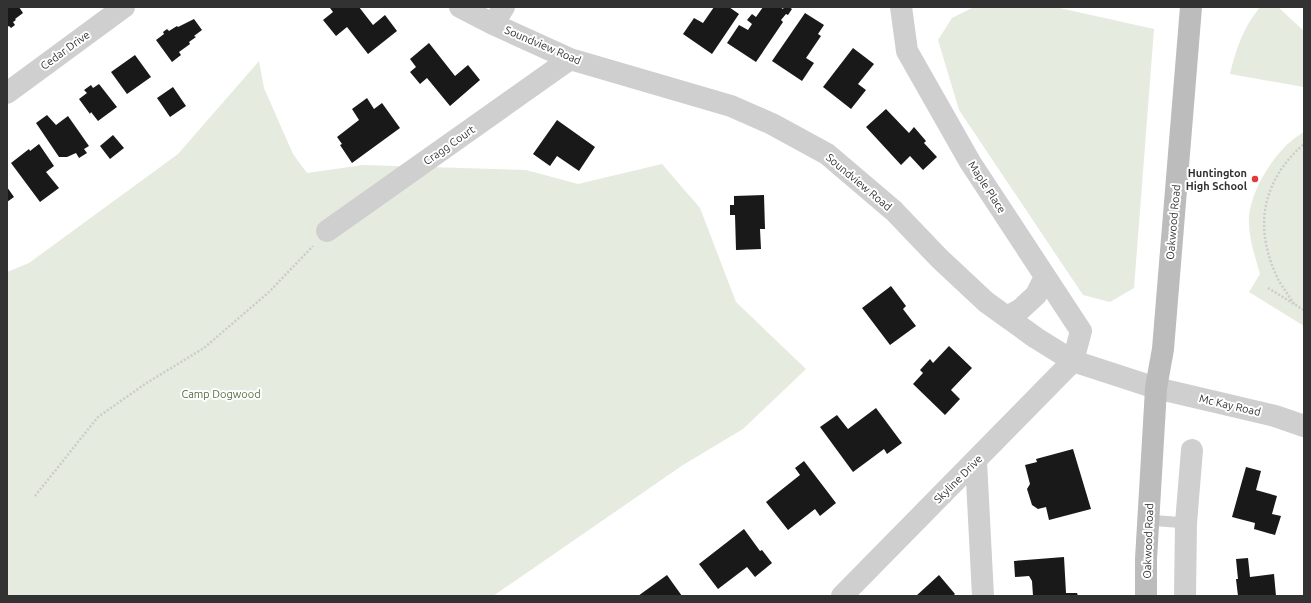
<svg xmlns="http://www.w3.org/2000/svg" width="1311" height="603" viewBox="0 0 1311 603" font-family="Ubuntu,sans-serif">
  <rect width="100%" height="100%" fill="#fff"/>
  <path fill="#e5ebde" d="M974 7H1055L1154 29 1134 288 1110 302 1083 295 959 110 938 40 952 18Z
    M1260 7H1278L1304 31V87L1230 74C1236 49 1243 28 1260 7Z
    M259 61 264 88 293 154 307 173 363 165 526 170 578 184 662 164 700 208 736 302 806 369 743 429 683 465 493 596H7V272L29 263 178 154Z
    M1304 132V326L1249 292 1260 274C1255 256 1248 237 1249 217 1251 188 1278 146 1304 132Z"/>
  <path fill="#191919" d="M7 7H19L23 13 15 19 16 20 13 22 15 25 11 28 9 26 7 27Z
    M332 7H359L373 25 385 15 397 31 368 54 347 27 336 36 323 20 333 12 330 8Z
    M714 7H729L739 14 712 54 683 34 694 18 703 23Z
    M763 7H780L783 9 784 7H789L792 9 788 15 786 14 781 20 783 22 756 62 727 43 739 25 748 30 752 24 747 20 752 14 756 17Z
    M805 13 824 25 818 34 821 36 806 58 814 63 802 81 772 61Z
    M194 19 202 30 194 36 196 37 189 42 190 44 179 52 181 55 172 62 156 40 164 34 163 32 167 29 169 31 177 26 178 27Z
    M429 43 455 76 468 65 480 80 450 106 427 78 420 84 410 72 416 67 410 59Z
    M853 48 874 64 858 84 866 90 851 109 823 87Z
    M135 55 151 77 127 94 111 72Z
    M99 84 117 107 98 121 91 112 90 114 79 99 87 93 84 90 91 85 93 88Z
    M173 87 186 106 170 117 157 98Z
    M367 98 374 109 382 103 400 128 352 163 340 145 342 144 337 137 359 120 352 109Z
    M886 109 909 133 914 127 926 141 924 143 937 157 923 170 910 156 901 165 866 127Z
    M47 115 56 125 68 116 89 146 84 149 87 153 79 158 76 153 67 157H59L36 123Z
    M557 120 595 147 579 171 557 156 550 166 533 154Z
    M113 135 124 148 110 159 100 146Z
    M39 144 54 166 46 172 59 188 40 202 11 163 29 149 30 151Z
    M7 187 14 197 7 202Z
    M764 195 765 229H760L761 249 736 250 735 215H730V205H734V196Z
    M891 286 906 306 903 309 916 326 890 345 862 308Z
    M949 346 972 368 951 390 960 399 945 415 913 384 923 373 920 370 930 359 933 363Z
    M876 408 902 443 887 454 884 449 853 472 820 427 837 415 848 429Z
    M1073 449 1091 509 1049 520 1046 507 1038 509 1032 505 1027 489 1030 484 1025 465 1037 462 1036 459Z
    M804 461 836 503 820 516 815 509 788 530 766 502 800 475 795 468Z
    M1246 467 1261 471 1256 490 1277 496 1272 514 1281 516 1275 535 1254 529 1255 523 1232 517Z
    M744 529 760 551 762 550 772 563 755 577 747 567 718 589 699 564Z
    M1064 557 1066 593H1077L1078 596H1033L1032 581 1029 576 1015 577 1014 561Z
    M1248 558 1250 577 1274 574 1276 596H1238L1236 579H1238L1236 559Z
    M667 575 682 596H638Z
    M939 575 955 594 953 596H916Z"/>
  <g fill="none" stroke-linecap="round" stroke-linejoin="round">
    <path stroke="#ccc" stroke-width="2.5" stroke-dasharray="2 2" stroke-linecap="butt" d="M1268 288 1304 310
      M1294 304C1289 296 1284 289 1279 281 1253 230 1261 181 1304 144
      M35 496 98 417 145 384 204 348 269 292 313 246"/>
    <path stroke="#cfcfcf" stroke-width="11" d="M1148 520 1186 523"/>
    <path stroke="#cfcfcf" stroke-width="22" d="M460 7 493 24 570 59 731 106 772 124 827 154 894 211 940 259 986 302 1036 338 1073 361 1156 388 1275 416 1304 426
      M493 24 504 7
      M7 93 124 7
      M327 231 570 59
      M1007 317 1021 309 1036 295 1045 277
      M976 461 983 596
      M842 596 1073 361 1081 331 970 162 907 51 901 7
      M1185 596 1186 523 1192 450"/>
    <path stroke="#bcbcbc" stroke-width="22" d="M1156 388 1163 349 1191 7
      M1146 596V559L1156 389"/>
  </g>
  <circle fill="#e43a3e" stroke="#fff" stroke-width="1.5" cx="1255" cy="179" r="4"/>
  <g text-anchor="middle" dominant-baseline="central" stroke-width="4" stroke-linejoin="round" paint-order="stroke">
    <g font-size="11" fill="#323232" stroke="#fff">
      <text transform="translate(543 45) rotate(23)">Soundview Road</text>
      <text transform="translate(65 50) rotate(-36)">Cedar Drive</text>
      <text transform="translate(449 145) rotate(-35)">Cragg Court</text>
      <text transform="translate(859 182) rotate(40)">Soundview Road</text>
      <text transform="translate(987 187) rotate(57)">Maple Place</text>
      <text transform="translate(1173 222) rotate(-85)">Oakwood Road</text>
      <text transform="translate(1230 405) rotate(13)">Mc Kay Road</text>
      <text transform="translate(958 479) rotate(-45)">Skyline Drive</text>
      <text transform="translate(1148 541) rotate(-88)">Oakwood Road</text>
    </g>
    <g font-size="11" font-weight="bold" fill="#323232" stroke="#fff" text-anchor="end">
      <text x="1247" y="173">Huntington<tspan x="1247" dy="13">High School</tspan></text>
    </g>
    <g font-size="11" fill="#536f3f" stroke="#fff">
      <text x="221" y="394">Camp Dogwood</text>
    </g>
  </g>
  <rect width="1311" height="603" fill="none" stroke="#323232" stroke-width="16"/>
</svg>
